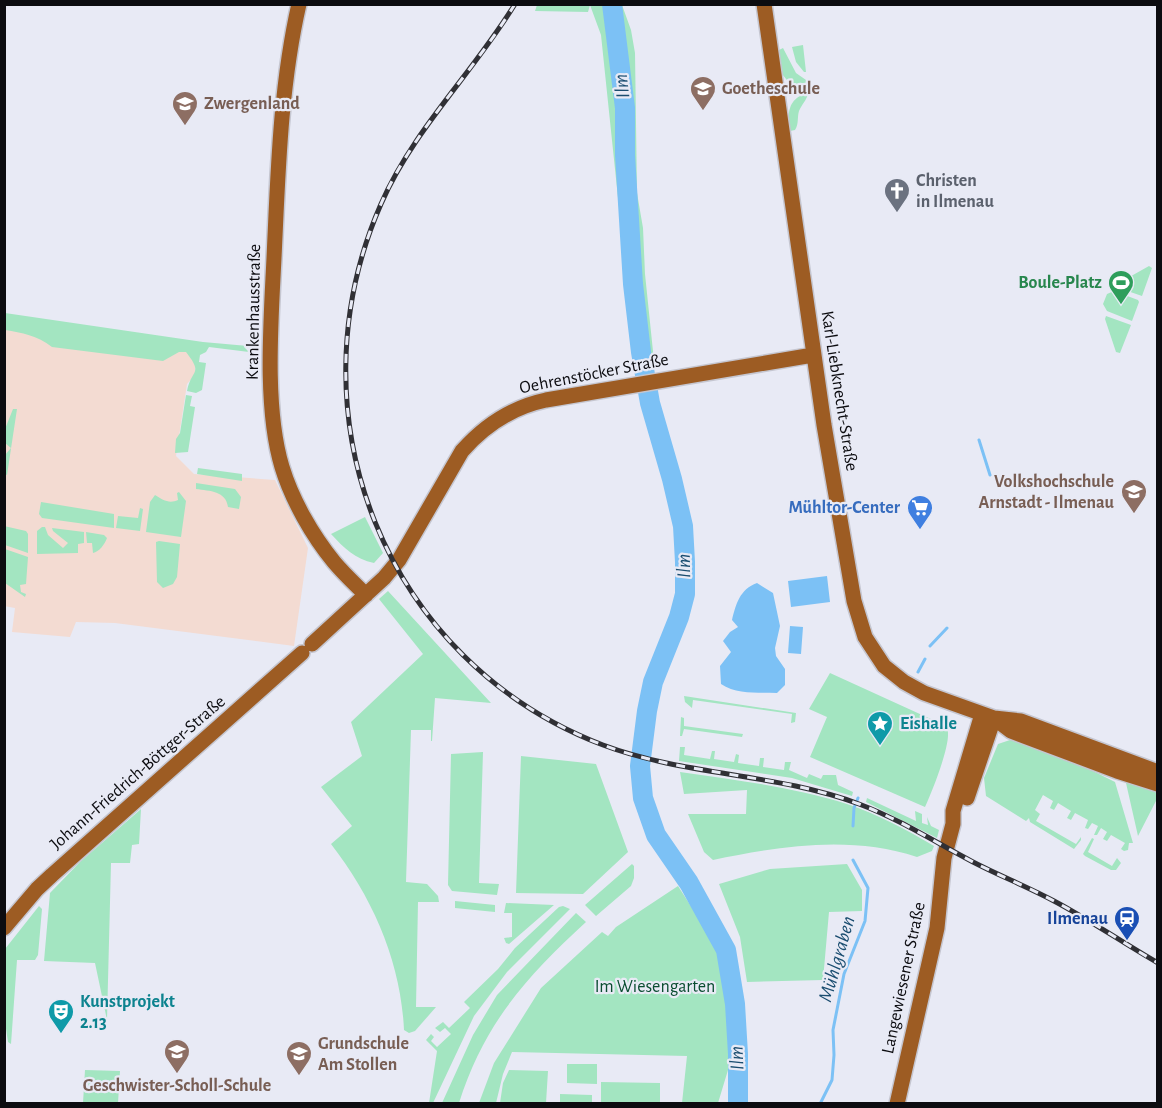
<svg xmlns="http://www.w3.org/2000/svg" width="1162" height="1108" viewBox="0 0 1162 1108" font-family="'Alegreya Sans',sans-serif">
  <rect width="100%" height="100%" fill="#e8eaf5"/>
  <path fill="#f3dbd2" d="M4 317 193 344 195 359V375L187 384 176 456 194 474 275 480 308 548 294 646 115 623 76 622 70 637 12 632 15 608 4 606Z"/>
  <path fill="#a3e5c1" d="M537 5H622L631 30 635 53 637 193 643 228 645 274 654 361 648 362 649 369 636 370 601 35 590 5 588 12 535 11Z
    M803 45 806 72H804L796 62 792 47Z
    M783 48 796 73 806 80 807 84 791 85 782 74 779 50Z
    M808 93C807 100 802 104 799 111 797 118 799 124 795 130L790 131C787 113 788 98 808 93Z
    M1149 266 1152 268 1142 296 1116 287 1117 284Z
    M1114 291 1138 300 1139 302 1132 321 1107 311 1103 304 1107 294Z
    M5 313 203 342 248 346 245 348 249 352 209 347 206 352 200 355 199 362 206 363 202 390 196 393 187 391C191 369 204 375 186 352H179L163 361 52 347C37 335 22 333 5 330Z
    M1106 316 1131 325 1120 353 1116 352 1105 319Z
    M186 395 192 396 190 406 195 407 188 452 175 453 176 439 180 433Z
    M13 409H17L7 475 5 474V455L11 448 5 443V429Z
    M198 468 242 474V481L197 474Z
    M196 483 235 489 241 497 239 509 228 507C226 491 210 491 196 489Z
    M179 492 186 501 181 537 146 532 150 502 155 495C163 500 169 504 178 500L177 493Z
    M41 502 114 514V528L42 518 39 514Z
    M140 508 143 509 140 531 116 528 118 516 138 518Z
    M365 517 383 553 374 563C355 559 344 548 331 534Z
    M4 526 26 531 28 534V553L5 545Z
    M42 527H45L48 535 63 548 68 543 53 531 52 528 84 532V543L78 544V553L37 554V531Z
    M86 532 104 535 107 538C105 544 99 552 93 553L92 543H87Z
    M159 541 180 544 177 577 173 584 163 588 157 582 156 542Z
    M5 549 28 557 26 584 20 585 21 592 26 594 25 597 5 583Z
    M388 591 491 703 435 698 432 741H431V730H411L406 882 427 884 438 896 439 902H418L416 1007H436L415 1031 409 1033 404 1030C401 962 373 898 331 844L352 826 321 787 362 756 351 722 423 654 379 599Z
    M830 673 944 725C947 729 948 729 948 733 949 749 932 792 925 807L810 757 827 717 809 709Z
    M684 696 796 713 795 722 791 723 792 714 693 700 692 708 685 702Z
    M681 717 684 718V726L743 734 742 737 684 729 682 736H680Z
    M1016 738 1065 757 1115 782 1133 843H1129L1128 850 1124 851 1121 849 1125 843 1111 835 1107 841 1103 839 1107 832 1101 828 1097 835H1094L1098 826 1092 823 1088 829 1085 828 1088 820 1075 813 1071 820 1067 818 1071 811 1058 803 1054 810 1050 808 1053 801 1043 795 1035 810 1040 814 1036 821 1076 844 1081 837V840L1074 849 1030 822 1029 818 1026 821 986 796 984 778 998 744Z
    M680 747H685L684 755 710 759 712 751H715L714 759 734 762 736 754 739 755 738 763 759 766 760 758H764L763 767 784 770 785 762H791L789 770 807 778 809 774 821 779 823 775H836L838 785 853 792 852 796 792 778 679 761Z
    M483 752 479 883 499 884 497 895 452 891 448 885 451 754Z
    M521 756 596 764 628 852 583 894 516 893Z
    M680 772C736 780 793 787 847 804 877 814 907 830 934 846L932 851 917 857C850 835 781 846 713 860L704 852 688 814H746L747 790 684 794Z
    M1131 779 1157 792V799L1138 836 1126 783Z
    M867 798 916 821 915 811 922 814V823L928 825 927 817 931 826 939 830 937 838 866 802Z
    M141 809 139 844 132 845 130 863H111L107 1020 95 963 44 961 50 893 80 862Z
    M1092 838 1094 839 1088 852 1112 866 1117 858 1121 863 1116 870H1111L1085 856 1083 854Z
    M632 864 634 866V878L631 886 596 916 585 905Z
    M847 864 862 890V911L829 912 823 980 747 982 740 937 719 884 770 869Z
    M678 886 719 950 728 1010V1070L718 1103H682L687 1056 512 1052 503 1074 496 1103H479L494 1063 541 988 602 932 608 936 616 927Z
    M455 901 495 905V912L455 908Z
    M506 903 554 905 509 944 506 943 504 938 512 937V913H504Z
    M39 906 42 909 38 955 35 960H17L11 1044 8 1042 4 1015 5 949Z
    M563 906 570 909 507 972 474 1016 433 1103H429L437 1051 426 1040 431 1034 434 1037 431 1041 437 1047 451 1034 445 1028 440 1032 435 1028 443 1022 449 1028 470 1008 464 1002 498 969 515 948 559 907Z
    M576 913 586 922C526 977 484 1024 459 1103H442L473 1035 497 995Z
    M567 1064H597V1084L567 1083Z
    M85 1070 120 1071 118 1103H83Z
    M509 1070 548 1071 546 1103H500L503 1083Z
    M601 1082 660 1083V1103H601Z
    M560 1094 592 1095V1103H560Z"/>
  <path fill="#7cc1f5" d="M827 576 830 602 791 607 788 581Z
    M757 583 773 593 780 626 775 648 776 656 785 669V685L777 693C759 692 737 695 721 684L720 666 731 652 723 641 730 632 738 627 732 620C736 604 740 589 757 583Z
    M790 626 803 627 801 654 788 653Z"/>
  <g fill="none" stroke-linecap="round" stroke-linejoin="round">
    <path stroke="#7cc1f5" stroke-width="3" d="M979 440 990 475
      M930 646 947 628
      M918 672 925 659
      M853 826 854 808 858 798
      M820 1104 832 1080 834 1055 833 1030 844 974 865 921 868 888 853 860"/>
    <path stroke="#7cc1f5" stroke-width="20" d="M612 4 625 108V155L633 284 641 352 650 403 672 479 683 526 685 562V594L679 617 653 682 647 711 640 766 643 798 656 835 689 883 726 950 735 1004 738 1054V1104"/>
    <defs>
      <path id="secondary" d="M299 4C280 87 278 174 274 258 271 321 264 407 282 467 292 500 312 535 334 562 344 574 355 584 366 595
        M764 4 824 425 854 601 865 637 884 666 904 682 924 693 994 718 1021 721 1158 772
        M312 644 384 578 399 560 462 451C484 426 513 407 546 400L813 355
        M994 718 1011 731 1117 771 1158 784
        M967 798 994 718
        M4 928 37 889 52 875 302 653
        M897 1104 937 928 944 858 953 824V811L982 714"/>
    </defs>
    <use href="#secondary" stroke="#c5c6d0" stroke-width="18"/>
    <use href="#secondary" stroke="#9d5c23" stroke-width="15"/>
    <defs>
      <path id="rail" d="M515 4C473 73 413 130 381 204 288 416 385 662 603 745 686 776 776 773 859 804 899 819 935 842 973 862 1000 876 1028 887 1054 901 1090 920 1123 943 1158 963"/>
    </defs>
    <use href="#rail" stroke="#303035" stroke-width="5"/>
    <use href="#rail" stroke="#e8eaf5" stroke-width="3" stroke-dasharray="9" stroke-linecap="butt"/>
  </g>
  <defs>
    <symbol id="school-pin" viewBox="-11 -11 22 30"><path d="M0 17L-7.5 6A9.5 9.5 0 1 1 7.5 6Z" fill="#8d6e63" stroke="#e8eaf5"/><path d="M0-5L7-2L0 1L-7-2ZM-4 1L0 2.5L4 1V4Q0 6-4 4Z" fill="#fff"/></symbol>
    <symbol id="church-pin" viewBox="-11 -11 22 30"><path d="M0 17L-7.5 6A9.5 9.5 0 1 1 7.5 6Z" fill="#6b7280" stroke="#e8eaf5"/><path d="M-1.2-6h2.4v3.5h3.3v2.4h-3.3V6h-2.4V-.1h-3.3v-2.4h3.3Z" fill="#fff"/></symbol>
    <symbol id="stadium-pin" viewBox="-11 -11 22 30"><path d="M0 17L-7.5 6A9.5 9.5 0 1 1 7.5 6Z" fill="#2e9e5b" stroke="#e8eaf5"/><path d="M0-5a6.5 5 0 1 0 0 10a6.5 5 0 1 0 0-10ZM-3.5-1.8h7v3.6h-7Z" fill="#fff"/></symbol>
    <symbol id="university-pin" viewBox="-11 -11 22 30"><path d="M0 17L-7.5 6A9.5 9.5 0 1 1 7.5 6Z" fill="#8d6e63" stroke="#e8eaf5"/><path d="M0-5L7-2L0 1L-7-2ZM-4 1L0 2.5L4 1V4Q0 6-4 4Z" fill="#fff"/></symbol>
    <symbol id="supermarket-pin" viewBox="-11 -11 22 30"><path d="M0 17L-7.5 6A9.5 9.5 0 1 1 7.5 6Z" fill="#3f7fe0" stroke="#e8eaf5"/><path d="M-6-5.5h2.5l.6 2H6L4.5 2H-2.5L-4.4-4H-6ZM-1.5 3.2a1.3 1.3 0 1 0 .1 0ZM3 3.2a1.3 1.3 0 1 0 .1 0Z" fill="#fff"/></symbol>
    <symbol id="sight-pin" viewBox="-11 -11 22 30"><path d="M0 17L-7.5 6A9.5 9.5 0 1 1 7.5 6Z" fill="#0f9aa8" stroke="#e8eaf5"/><path d="M0-6L1.8-2.2L6-1.7L2.9 1.2L3.7 5.4L0 3.3L-3.7 5.4L-2.9 1.2L-6-1.7L-1.8-2.2Z" fill="#fff"/></symbol>
    <symbol id="station-pin" viewBox="-11 -11 22 30"><path d="M0 17L-7.5 6A9.5 9.5 0 1 1 7.5 6Z" fill="#1a4fb4" stroke="#e8eaf5"/><path d="M-3-6H3Q5-6 5-4V2Q5 4 3 4L4.5 6H3L1.5 4h-3L-3 6H-4.5L-3 4Q-5 4-5 2V-4Q-5-6-3-6ZM-3.5-4v3h7v-3ZM-3.5 1v1.5H-2V1ZM2 1v1.5H3.5V1Z" fill="#fff"/></symbol>
    <symbol id="theatre-pin" viewBox="-11 -11 22 30"><path d="M0 17L-7.5 6A9.5 9.5 0 1 1 7.5 6Z" fill="#0f9aa8" stroke="#e8eaf5"/><path d="M-5-5.5Q0-4 5-5.5V0Q5 5 0 6Q-5 5-5 0ZM-3.3-2.5H-1v1.5H-3.3ZM1-2.5H3.3v1.5H1ZM-2.8 1Q0 5.5 2.8 1Z" fill="#fff"/></symbol>
  </defs>
  <g fill-rule="evenodd">
    <use href="#school-pin" x="688" y="74" width="30" height="40"/>
    <use href="#school-pin" x="170" y="89" width="30" height="40"/>
    <use href="#church-pin" x="882" y="176" width="30" height="40"/>
    <use href="#stadium-pin" x="1106" y="268" width="30" height="40"/>
    <use href="#university-pin" x="1119" y="477" width="30" height="40"/>
    <use href="#supermarket-pin" x="905" y="493" width="30" height="40"/>
    <use href="#sight-pin" x="865" y="709" width="30" height="40"/>
    <use href="#station-pin" x="1112" y="904" width="30" height="40"/>
    <use href="#theatre-pin" x="46" y="997" width="30" height="40"/>
    <use href="#school-pin" x="162" y="1037" width="30" height="40"/>
    <use href="#school-pin" x="284" y="1039" width="30" height="40"/>
  </g>
  <g text-anchor="middle" dominant-baseline="central" stroke-width="4.5" stroke-linejoin="round" paint-order="stroke">
    <g font-size="18" font-weight="bold" fill="#785e54" stroke="#e8eaf5" text-anchor="start">
      <text x="722" y="89">Goetheschule</text>
      <text x="204" y="104">Zwergenland</text>
      <text x="1114" y="482" text-anchor="end">Volkshochschule<tspan x="1114" dy="21">Arnstadt - Ilmenau</tspan></text>
      <text x="318" y="1044">Grundschule<tspan x="318" dy="21">Am Stollen</tspan></text>
      <text x="177" y="1086" text-anchor="middle">Geschwister-Scholl-Schule</text>
    </g>
    <g font-size="18" font-weight="bold" fill="#5b616d" stroke="#e8eaf5" text-anchor="start">
      <text x="916" y="181">Christen<tspan x="916" dy="21">in Ilmenau</tspan></text>
    </g>
    <g font-size="18" font-weight="bold" fill="#27864d" stroke="#e8eaf5" text-anchor="end">
      <text x="1102" y="283">Boule-Platz</text>
    </g>
    <g font-size="18" fill="#0c0c10" stroke="#e8eaf5">
      <text transform="translate(254 312) rotate(-89)">Krankenhausstraße</text>
      <text transform="translate(594 374) rotate(-11)">Oehrenstöcker Straße</text>
      <text transform="translate(839 391) rotate(81)">Karl-Liebknecht-Straße</text>
      <text transform="translate(138 773) rotate(-41)">Johann-Friedrich-Böttger-Straße</text>
      <text transform="translate(904 978) rotate(-78)">Langewiesener Straße</text>
    </g>
    <g font-size="18" font-weight="bold" fill="#366cbe" stroke="#e8eaf5" text-anchor="end">
      <text x="900" y="508">Mühltor-Center</text>
    </g>
    <g font-size="18" font-weight="bold" fill="#0d838f" stroke="#e8eaf5" text-anchor="start">
      <text x="900" y="724">Eishalle</text>
      <text x="80" y="1002">Kunstprojekt<tspan x="80" dy="21">2.13</tspan></text>
    </g>
    <g font-size="18" font-weight="bold" fill="#164399" stroke="#e8eaf5" text-anchor="end">
      <text x="1108" y="919">Ilmenau</text>
    </g>
    <g font-size="18" fill="#0a4d31" stroke="#e8eaf5">
      <text x="655" y="987">Im Wiesengarten</text>
    </g>
    <g font-size="20" font-style="italic" fill="#1a4d70" stroke="#e8eaf5">
      <text transform="translate(622 86) rotate(-97)">Ilm</text>
      <text transform="translate(684 566) rotate(-91)">Ilm</text>
      <text transform="translate(837 959) rotate(-74)">Mühlgraben</text>
      <text transform="translate(737 1058) rotate(-92)">Ilm</text>
    </g>
  </g>
  <rect width="1162" height="1108" fill="none" stroke="#0c0c10" stroke-width="12"/>
</svg>
